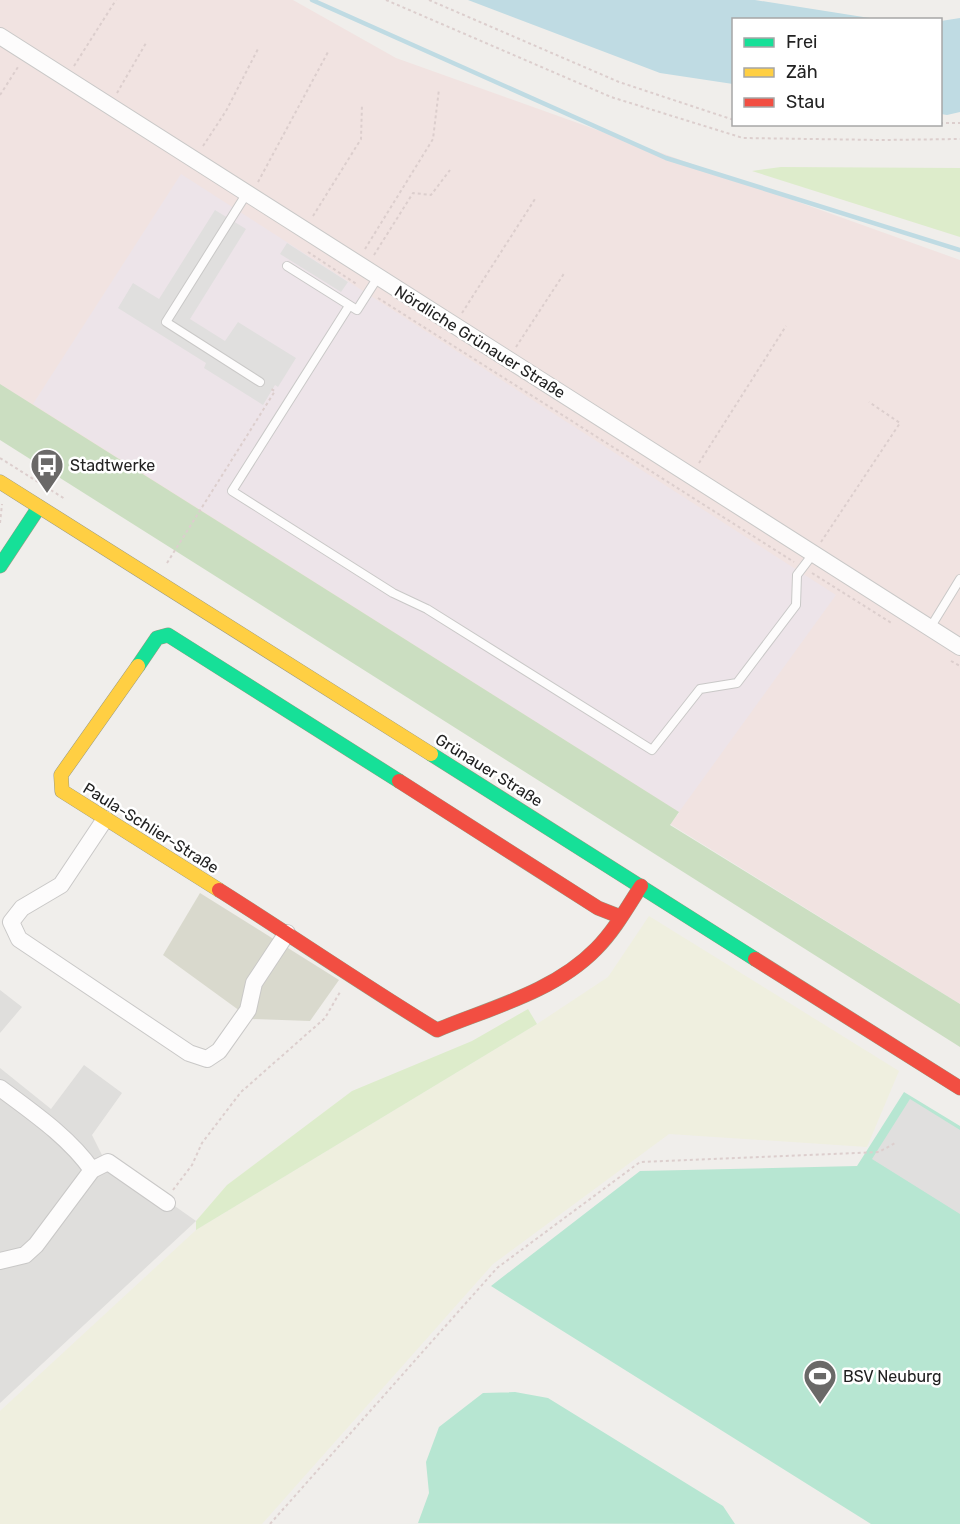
<svg xmlns="http://www.w3.org/2000/svg" width="960" height="1524" viewBox="0 0 960 1524" font-family="Rubik,sans-serif">
  <rect width="100%" height="100%" fill="#f0eeeb"/>
  <path fill="#dfdedc" d="M0 990 22 1007 0 1033Z
    M84 1065 122 1093 92 1135 102 1155 196 1221 0 1403V1068L51 1109Z"/>
  <path fill="#f1e3e1" d="M0 0H293L396 58 960 260V1004L670 824 679 813 0 385Z"/>
  <path fill="#ede4e9" d="M181 174 836 595 679 812 33 404Z"/>
  <path fill="#d9d9cd" d="M200 893 339 980 310 1021 251 1019 163 955Z"/>
  <path fill="#efefdf" d="M649 916 899 1071 867 1147 669 1134 493 1264 262 1524H0V1411L196 1230 537 1024 608 977Z"/>
  <path fill="#ddeccb" d="M781 167 960 168V237L752 171Z
    M528 1009 537 1024 196 1230V1221L227 1185 352 1091 472 1041Z"/>
  <path fill="#cbdec1" d="M0 384 679 812 670 825 960 1004V1047L0 440Z"/>
  <path fill="#b7e6d2" d="M904 1092 960 1126V1524H871L491 1286 640 1171 857 1166Z
    M515 1392 548 1398 723 1506 735 1524 418 1523 429 1493 426 1462 439 1427 483 1393Z"/>
  <path fill="#e0dfde" d="M215 210 246 229 190 319 225 341 238 322 296 358 278 387 275 385 263 405 204 368 206 363 118 308 133 283 159 299Z
    M287 243 348 282 341 292 280 254Z
    M910 1099 960 1130V1214L872 1159Z"/>
  <path fill="#bfdbe3" d="M468 0H755L876 19 734 20 733 84 660 73Z
    M960 18V112L947 115 941 114V21Z"/>
  <g fill="none" stroke-linecap="round" stroke-linejoin="round">
    <path stroke="#bfdbe3" stroke-width="4.5" d="M312 0 666 158 960 250"/>
    <defs>
      <path id="lane" d="M247 193 166 322 260 382
        M287 266 357 310 378 277
        M349 306 232 491 393 593 427 609 652 750 700 689 737 683 796 605 797 575 813 554
        M930 628 960 579"/>
      <path id="street" d="M0 36 960 647
        M105 819 61 885 22 908 11 922 19 939 189 1053 207 1059 219 1051 248 1010 254 983 287 933
        M0 1088C32 1112 69 1137 92 1170L36 1245 25 1255 0 1261
        M92 1170 108 1162 167 1203"/>
      <path id="fast" d="M0 566 39 507
        M138 666 157 638 168 635 399 781
        M431 754 755 959"/>
      <path id="slow" d="M0 482 431 754
        M138 666 61 775 62 791 219 890"/>
      <path id="jam" d="M399 781 598 908 621 917
        M219 890C292 936 363 985 437 1030 490 1008 554 992 596 949 614 931 627 908 641 886
        M755 959 960 1088"/>
    </defs>
    <use href="#lane" stroke="#c9c8c7" stroke-width="10"/>
    <use href="#street" stroke="#c9c8c7" stroke-width="18"/>
    <use href="#fast" stroke="#999a82" stroke-width="15"/>
    <use href="#slow" stroke="#999a82" stroke-width="15"/>
    <use href="#jam" stroke="#999a82" stroke-width="15"/>
    <path stroke="#dccecd" stroke-width="2" stroke-dasharray="3 3" stroke-linecap="butt" d="M386 0 611 97 743 138 881 140 960 139
      M429 0 619 82 734 120
      M74 66 116 0
      M117 93 146 43
      M0 95 18 67
      M940 123H960
      M203 146 226 111 259 47
      M258 182 328 52
      M313 216 361 139 362 104
      M365 249 433 139 439 89
      M308 252 358 285
      M374 255 413 193 431 195 450 170
      M378 298 794 562
      M462 313 535 199
      M516 347 565 272
      M0 458 65 499
      M699 463 786 326
      M0 523 2 504
      M821 542 900 423 869 402
      M167 563 275 391 269 388
      M812 573 893 624
      M951 661 960 666
      M173 1190 192 1165 202 1143 241 1092 325 1018 340 992
      M270 1524 497 1268 640 1162 879 1152 895 1143"/>
    <use href="#lane" stroke="#fdfcfc" stroke-width="8"/>
    <use href="#street" stroke="#fdfcfc" stroke-width="16"/>
    <use href="#fast" stroke="#16e098" stroke-width="14"/>
    <use href="#slow" stroke="#ffcf43" stroke-width="14"/>
    <use href="#jam" stroke="#f24e42" stroke-width="14"/>
  </g>
  <defs>
    <symbol id="bus-pin" viewBox="-11 -11 22 30"><path d="M0 17L-7.5 6A9.5 9.5 0 1 1 7.5 6Z" fill="#6a6968" stroke="#fff"/><path d="M-5-6H5V4H4V6H2V4H-2V6H-4V4H-5ZM-3.5-4V0h7V-4ZM-3.5 1.2v1.5H-2V1.2ZM2 1.2v1.5H3.5V1.2Z" fill="#fff"/></symbol>
    <symbol id="stadium-pin" viewBox="-11 -11 22 30"><path d="M0 17L-7.5 6A9.5 9.5 0 1 1 7.5 6Z" fill="#6a6968" stroke="#fff"/><path d="M0-5a6.5 5 0 1 0 0 10a6.5 5 0 1 0 0-10ZM-3.5-1.8h7v3.6h-7Z" fill="#fff"/></symbol>
  </defs>
  <g fill-rule="evenodd">
    <use href="#bus-pin" x="28" y="446" width="38" height="52"/>
    <use href="#stadium-pin" x="801" y="1357" width="38" height="52"/>
  </g>
  <g text-anchor="middle" dominant-baseline="central" stroke-width="5" stroke-linejoin="round" paint-order="stroke">
    <g font-size="16" fill="#222" stroke="#fff">
      <text transform="translate(480 342) rotate(32)">Nördliche Grünauer Straße</text>
      <text transform="translate(489 770) rotate(32)">Grünauer Straße</text>
      <text transform="translate(151 828) rotate(32)">Paula-Schlier-Straße</text>
    </g>
    <g font-size="16" fill="#222" stroke="#fff" text-anchor="start">
      <text x="70" y="465">Stadtwerke</text>
      <text x="843" y="1376">BSV Neuburg</text>
    </g>
  </g>
  <rect x="732" y="18" width="210" height="108" fill="#ffffff" stroke="#a7a7a7" stroke-width="1.5"/>
  <rect x="744" y="38" width="30" height="9" fill="#16e098" stroke="#a7a7a7" stroke-width="1.5"/>
  <text x="786" y="48" font-size="18" fill="#222222">Frei</text>
  <rect x="744" y="68" width="30" height="9" fill="#ffcf43" stroke="#a7a7a7" stroke-width="1.5"/>
  <text x="786" y="78" font-size="18" fill="#222222">Zäh</text>
  <rect x="744" y="98" width="30" height="9" fill="#f24e42" stroke="#a7a7a7" stroke-width="1.5"/>
  <text x="786" y="108" font-size="18" fill="#222222">Stau</text>
</svg>
